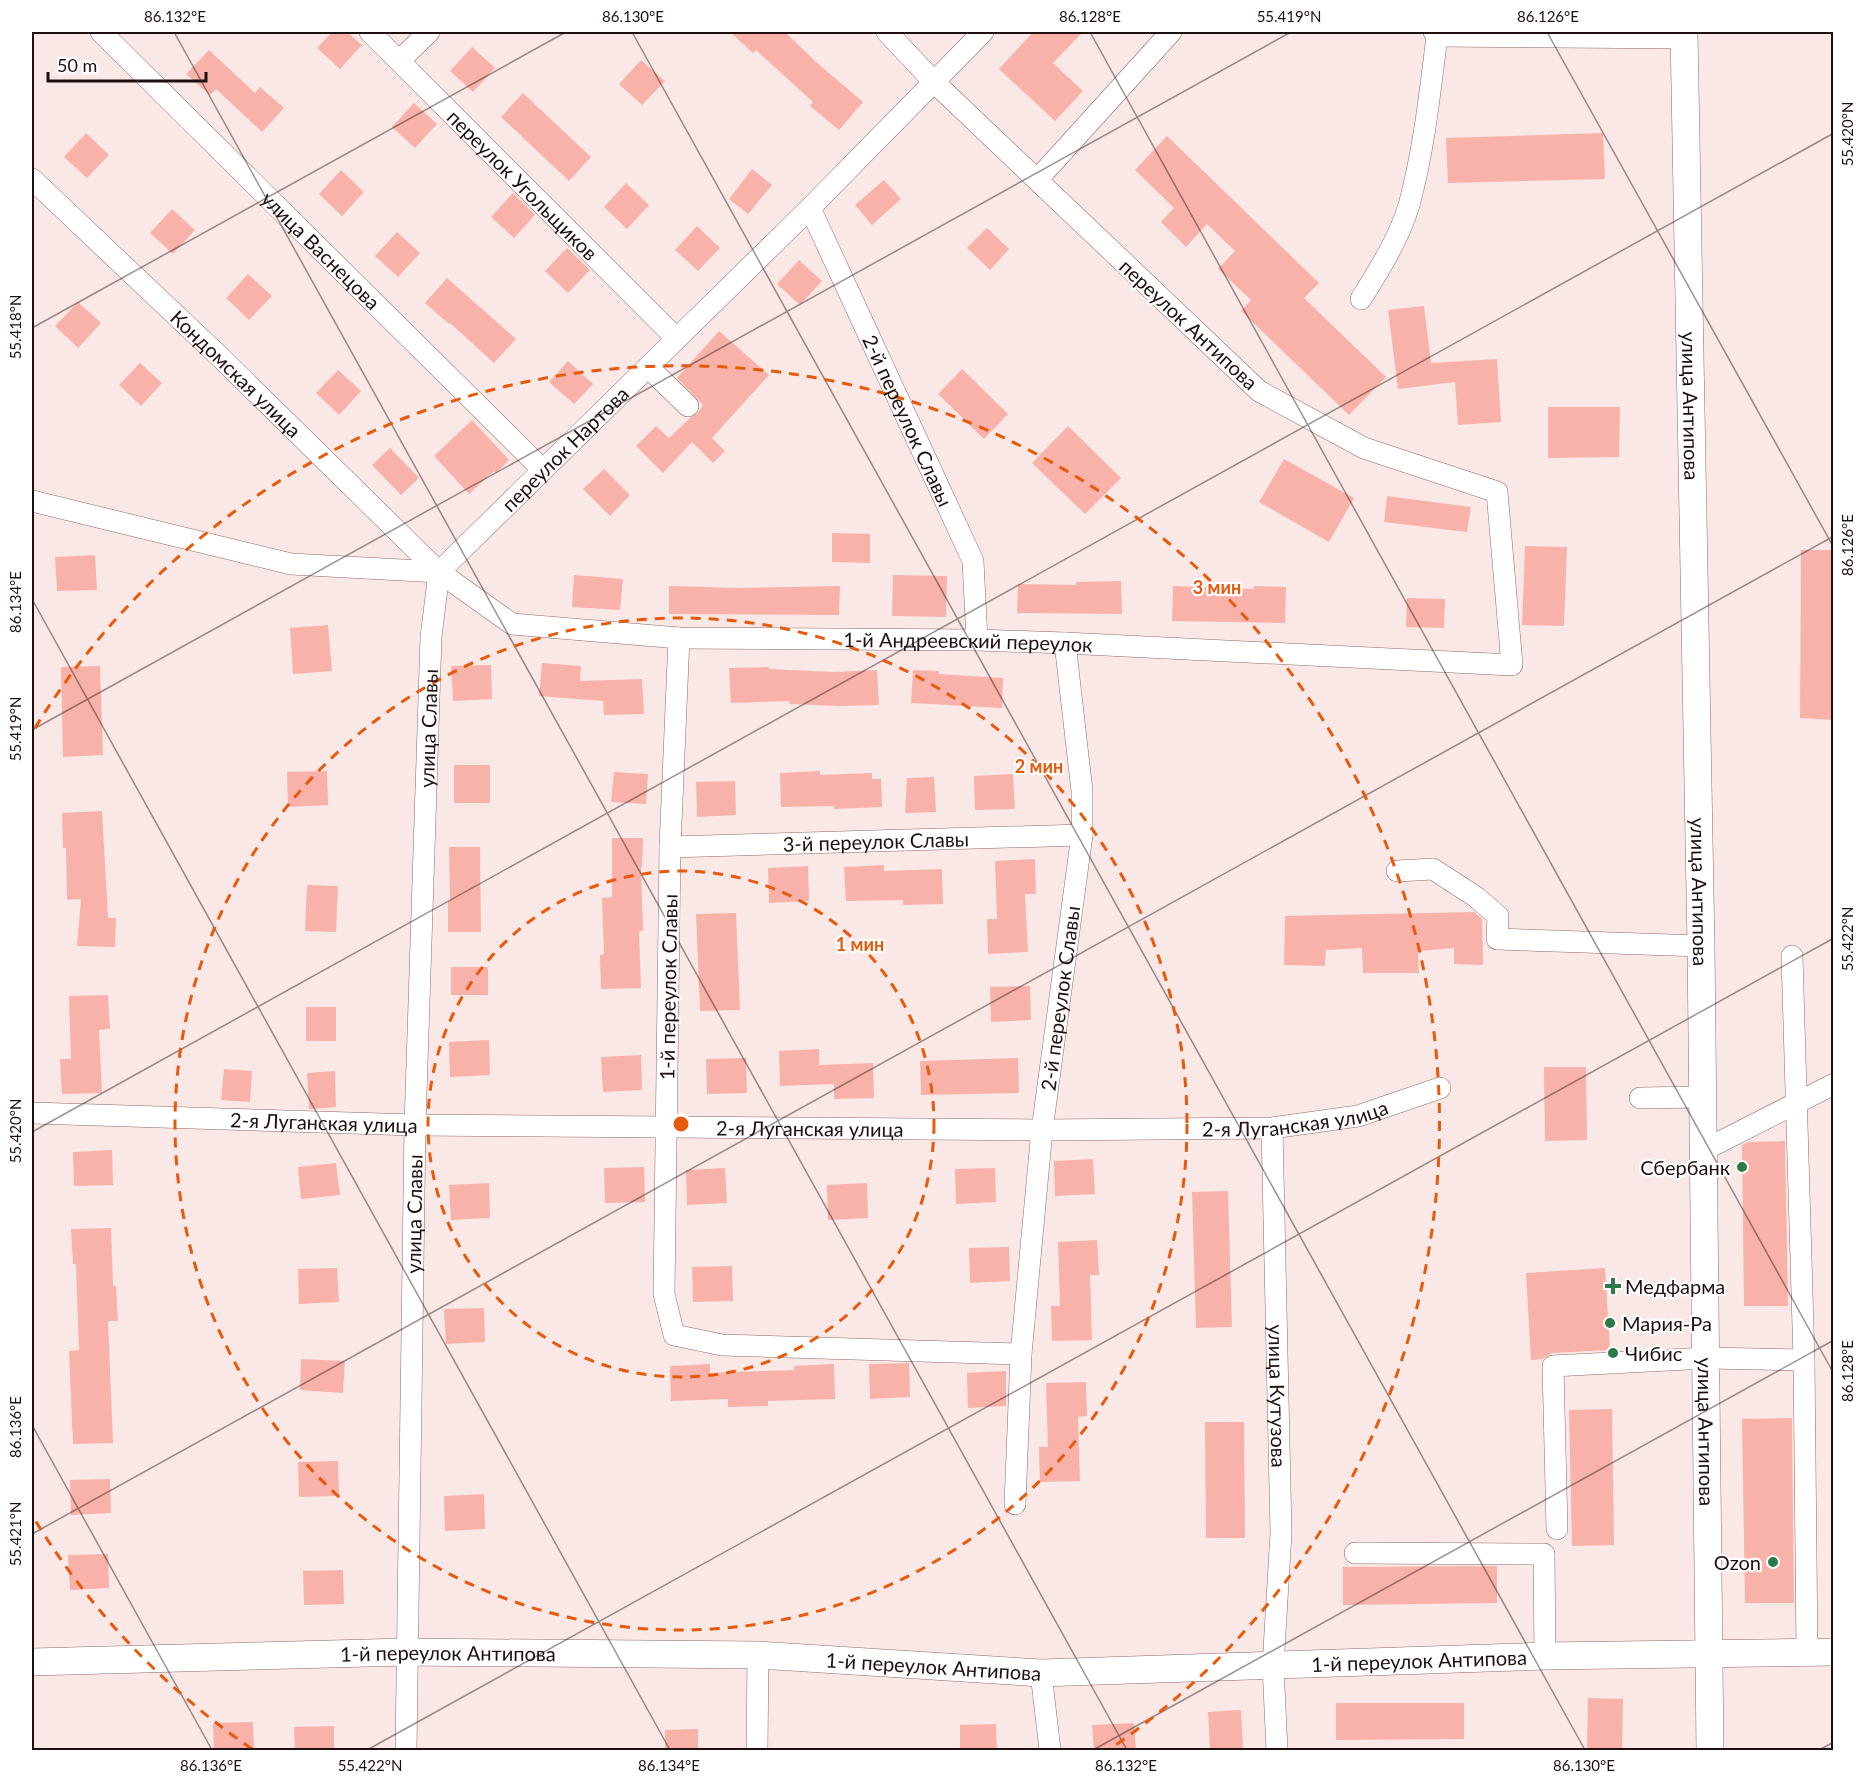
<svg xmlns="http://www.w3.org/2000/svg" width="1865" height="1782" viewBox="0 0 1865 1782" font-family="Lato,sans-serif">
  <rect width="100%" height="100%" fill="#fae8e6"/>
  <path fill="#f9b2aa" d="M332 32H347L362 45 340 69 317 48Z
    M730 32H785L816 62 863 102 839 130 810 106 813 102 756 50 753 53Z
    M1033 32H1083L1053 63 1083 91 1055 121 999 69Z
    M472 47 495 68 473 92 450 71Z
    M209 50 255 93 260 87 284 108 262 132 216 89 210 95 186 74Z
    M641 60 665 81 642 105 619 84Z
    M523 93 591 157 569 181 501 117Z
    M414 103 437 124 415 148 392 127Z
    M86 133 109 155 87 178 64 157Z
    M1603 133 1605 179 1448 183 1446 138Z
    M1167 136 1319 283 1304 298 1386 377 1349 415 1241 311 1251 300 1218 269 1235 251 1207 224 1186 247 1161 222 1174 208 1135 170Z
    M752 169 772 185 748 214 729 199Z
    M341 170 364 192 342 216 319 194Z
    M884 180 901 199 872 225 855 205Z
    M626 183 649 205 627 229 604 207Z
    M513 193 535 215 514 238 491 217Z
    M172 209 195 230 173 254 150 233Z
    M697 226 720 248 698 271 675 250Z
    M987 228 1009 249 990 270 967 248Z
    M397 232 420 253 398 277 375 256Z
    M567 248 590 270 568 293 545 271Z
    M799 260 822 281 800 305 777 284Z
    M248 274 272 296 249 320 226 298Z
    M447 278 516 339 494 363 450 323 449 324 425 303Z
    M78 302 101 323 78 348 55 326Z
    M1424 306 1431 363 1497 359 1501 422 1458 425 1455 382 1398 389 1388 310Z
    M719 331 769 375 712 438 725 451 713 463 692 442 663 473 636 446 656 426 669 438 690 418 697 414 703 405 677 378Z
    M568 361 593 384 574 404 549 382Z
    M140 363 162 383 141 406 119 385Z
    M962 369 1008 414 984 439 938 394Z
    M338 370 361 391 339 415 316 393Z
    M1548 407H1620L1619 457 1548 458Z
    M472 420 509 460 496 473 494 471 469 494 434 456Z
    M1068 426 1121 478 1085 514 1032 463Z
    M390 448 419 478 401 495 372 465Z
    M1284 459 1354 498 1329 542 1259 502Z
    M604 469 630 495 610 516 583 489Z
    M1387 496 1471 507 1467 532 1384 522Z
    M832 533 870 534V563L832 562Z
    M1525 546 1567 547 1564 626 1522 625Z
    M1801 550H1833V720L1800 718Z
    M95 555 97 590 57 591 55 557Z
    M574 575 623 579 620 610 572 607Z
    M893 575 947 576 946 617 892 616Z
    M1121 581 1122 614 1017 613 1018 584 1076 585V582Z
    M669 586 737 588 840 586 839 615 669 614Z
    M1173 586 1254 589V586L1286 587 1285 623 1172 621Z
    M1407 598 1445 599 1444 628 1406 627Z
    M328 625 332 671 293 674 290 628Z
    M542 663 581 666 580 681 642 679 644 714 604 715 603 701 539 696Z
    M491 665 492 699 453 701 451 666Z
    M100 666 103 755 63 757 61 667Z
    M769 667V669L834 672 877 670 879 705 839 706 789 704 790 701 731 703 729 668Z
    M913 670 939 671V674L1003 678 1002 708 911 703Z
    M454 765H490V803H454Z
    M327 771 328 805 288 807 287 772Z
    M820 771V775L872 773V779H881L882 807 834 809V806L781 807 780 773Z
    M614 772 648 774 646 804 611 802Z
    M1013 774 1015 809 975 810 974 776Z
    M934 777 936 812 905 813 907 778Z
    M735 781 736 815 697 817 696 782Z
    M102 811 108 918H116L115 947 77 946 81 899 67 900 66 848H63L62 813Z
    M612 838H643L642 867H641L643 931H639L641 988 601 989 600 955 604 954 602 898 612 897Z
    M449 847H480L481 932H448V901H450Z
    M1035 859 1036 894H1025L1028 952 988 954 987 919H997L995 861Z
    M884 865V871L942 869 943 904 903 905V900L846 901 844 867Z
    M808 866 809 901 769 903 768 868Z
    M307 885 338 886 336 932 305 931Z
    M1474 912 1482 919 1483 965 1454 964V948L1418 951 1419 973H1363L1362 948 1326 950 1325 966 1284 965 1285 916Z
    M736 913 740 1010 700 1011 696 914Z
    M451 967H488V995H451Z
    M1030 986 1031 1020 991 1022 990 987Z
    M108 995 110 1029 99 1030 102 1093 62 1094 60 1059H71L69 996Z
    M306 1007H336V1041H306Z
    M489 1040 490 1075 450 1077 449 1042Z
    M819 1049V1065L873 1063 874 1098 834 1099V1084L780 1086 779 1051Z
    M641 1055 642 1090 603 1092 601 1057Z
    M746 1058 747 1093 707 1094 706 1059Z
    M1018 1058 1019 1093 921 1095 920 1061Z
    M1544 1067H1586L1587 1140 1545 1141Z
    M224 1069 252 1071 250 1102 221 1100Z
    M335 1071 336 1107 309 1109 307 1073Z
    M1785 1141 1788 1306H1744L1742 1145 1748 1142Z
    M112 1150 113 1185 74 1186 73 1152Z
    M1093 1159 1095 1194 1055 1196 1054 1161Z
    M336 1163 340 1195 301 1199 298 1167Z
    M644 1167 645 1202 605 1203 604 1168Z
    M725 1168 727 1203 687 1205 686 1170Z
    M995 1168 996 1202 956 1204 955 1169Z
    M489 1183 490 1218 451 1220 449 1185Z
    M867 1183 868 1218 828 1220 827 1185Z
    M1228 1191 1232 1327 1196 1328 1192 1192Z
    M111 1228 113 1286H116L118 1321H108L113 1443 73 1444 69 1351 79 1350 76 1264H73L71 1229Z
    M1097 1240 1099 1275H1090L1092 1340 1052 1341 1051 1306H1060L1058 1242Z
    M1009 1247 1010 1281 970 1283 969 1248Z
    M732 1266 733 1301 693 1302 692 1267Z
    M337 1268 339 1302 299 1304 298 1269Z
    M1605 1268 1610 1350 1552 1353 1542 1359 1531 1360 1526 1273Z
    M484 1308 485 1342 446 1344 444 1309Z
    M301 1359 345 1361 343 1393 300 1390Z
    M909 1363 910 1397 870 1399 869 1364Z
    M710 1364V1373L794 1370V1366L834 1364 835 1399 768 1401V1406L728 1407V1399L671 1401 670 1366Z
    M1006 1371V1406L968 1408 967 1373Z
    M1086 1382 1087 1416 1078 1417 1080 1481 1040 1482 1039 1447H1048L1046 1383Z
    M1612 1409 1614 1545 1572 1546 1569 1410Z
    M1792 1418 1794 1603H1745L1742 1419Z
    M1205 1422H1244L1245 1538H1206Z
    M338 1461 339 1496 299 1497 298 1462Z
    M110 1479 111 1513 71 1515 70 1480Z
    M484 1494 485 1529 445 1531 444 1496Z
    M108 1554 109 1588 70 1590 68 1555Z
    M1497 1566V1603L1343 1605V1567Z
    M343 1570 344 1604 304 1605 303 1571Z
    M1588 1698 1623 1699 1622 1750H1587Z
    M1336 1703H1464V1739L1336 1740Z
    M1241 1710 1243 1750H1210L1208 1712Z
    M253 1722 254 1750H214L213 1723Z
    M1134 1723 1136 1750H1094L1092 1725Z
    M996 1724 997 1750H960V1725Z
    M334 1726V1750H295L294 1727Z
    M698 1729V1750H665V1730Z"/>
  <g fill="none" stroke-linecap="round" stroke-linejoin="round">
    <defs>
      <g id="minor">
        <path id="s1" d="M101 32 543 470"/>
        <path id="s2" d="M370 32 676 338"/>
        <path d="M1434 32 1437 36 1684 38"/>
        <path d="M400 60 429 32"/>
        <path id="s3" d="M32 179 219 356 439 572 512 624 679 638 977 640 1065 643 1512 665 1497 492 1364 448 1259 391 934 82 887 32"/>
        <path d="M1037 180 1171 32"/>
        <path id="s4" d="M810 208 973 561 977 640"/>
        <path d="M1361 299C1379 270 1399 239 1409 205 1424 150 1430 92 1437 36"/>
        <path d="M648 367 688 406"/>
        <path id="s5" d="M32 501 291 564 439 572 810 208 983 32"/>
        <path d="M679 638 670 847 664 1294 674 1335 722 1345 1021 1354"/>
        <path id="s6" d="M670 847 1082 835"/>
        <path d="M1397 871 1433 869 1476 897 1498 916 1497 939 1701 946"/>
        <path d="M1792 956 1804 1360 1807 1652"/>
        <path d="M1640 1098 1702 1097"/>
        <path id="s7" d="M32 1113 415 1125 1042 1130 1272 1128 1358 1116 1440 1088"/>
        <path id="s8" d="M1272 1128 1281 1533 1273 1666 1277 1750"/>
        <path d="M1702 1151 1834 1084"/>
        <path id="s9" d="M1015 1504 1021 1354 1042 1130 1082 835V791L1065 643"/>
        <path d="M1557 1529 1553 1366 1707 1358 1804 1360"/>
        <path d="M1355 1553 1544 1554 1545 1656"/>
        <path d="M1041 1673 1050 1750"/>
        <path id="s10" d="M406 1750 415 1125 431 637 439 572"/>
        <path d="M757 1750 758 1655"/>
      </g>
      <g id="major">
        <path id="s11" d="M1684 32 1701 946 1710 1750"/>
        <path id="s12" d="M32 1662 406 1652 758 1655 1041 1673 1545 1656 1834 1652"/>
      </g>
    </defs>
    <use href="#minor" stroke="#906a65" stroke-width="22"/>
    <use href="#major" stroke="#906a65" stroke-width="28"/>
    <use href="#minor" stroke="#fff" stroke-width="21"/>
    <use href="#major" stroke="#fff" stroke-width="27"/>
  </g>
  <path fill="none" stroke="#1e100e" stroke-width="1.5" stroke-opacity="0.45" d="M174 32 1127 1750M632 32 1585 1750M1090 32 1834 1374M1547 32 1834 548M32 328 566 32M32 599 670 1750M32 730 1291 32M32 1132 1834 133M32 1425 212 1750M32 1534 1834 536M367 1750 1834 938M1093 1750 1834 1340M1819 1750 1834 1742"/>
  <g fill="none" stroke="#e8590c" stroke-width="3" stroke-dasharray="10 8">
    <circle cx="681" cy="1124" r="253"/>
    <circle cx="681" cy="1124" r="506"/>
    <path d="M252 1749A758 758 0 0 1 35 1520M35 728A758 758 0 1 1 1110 1749"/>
  </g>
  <g fill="#2b7a4a" stroke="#fff" stroke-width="2">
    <circle cx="1742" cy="1167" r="6"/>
    <path d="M1610 1277h6v6h6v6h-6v6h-6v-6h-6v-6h6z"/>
    <circle cx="1610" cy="1323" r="6"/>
    <circle cx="1613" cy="1353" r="6"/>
    <circle cx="1773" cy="1562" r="6"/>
  </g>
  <g text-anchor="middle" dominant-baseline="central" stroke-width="4.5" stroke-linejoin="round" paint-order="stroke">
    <g font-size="20" fill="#1e100e" stroke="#fff">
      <text stroke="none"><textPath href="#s2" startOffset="216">переулок Угольщиков</textPath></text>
      <text stroke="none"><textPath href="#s1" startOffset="310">улица Васнецова</textPath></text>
      <text transform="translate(1189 324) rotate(43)">переулок Антипова</text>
      <text stroke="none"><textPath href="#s3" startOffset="282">Кондомская улица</textPath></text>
      <text stroke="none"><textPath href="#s11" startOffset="374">улица Антипова</textPath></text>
      <text stroke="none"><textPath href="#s4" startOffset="234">2-й переулок Славы</textPath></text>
      <text stroke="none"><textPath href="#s5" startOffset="591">переулок Нартова</textPath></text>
      <text stroke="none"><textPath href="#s3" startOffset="1112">1-й Андреевский переулок</textPath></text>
      <text stroke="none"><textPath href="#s10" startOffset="1022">улица Славы</textPath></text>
      <text stroke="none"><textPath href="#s6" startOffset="206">3-й переулок Славы</textPath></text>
      <text stroke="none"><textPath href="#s11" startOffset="860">улица Антипова</textPath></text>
      <text transform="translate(668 987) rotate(-89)">1-й переулок Славы</text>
      <text stroke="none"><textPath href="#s9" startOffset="508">2-й переулок Славы</textPath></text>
      <text stroke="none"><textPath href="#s7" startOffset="1264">2-я Луганская улица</textPath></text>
      <text stroke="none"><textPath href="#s7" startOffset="292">2-я Луганская улица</textPath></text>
      <text stroke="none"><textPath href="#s7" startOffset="778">2-я Луганская улица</textPath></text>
      <text stroke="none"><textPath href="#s10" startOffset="536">улица Славы</textPath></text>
      <text stroke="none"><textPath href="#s8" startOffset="268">улица Кутузова</textPath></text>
      <text stroke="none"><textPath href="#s11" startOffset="1400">улица Антипова</textPath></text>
      <text stroke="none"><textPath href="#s12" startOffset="416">1-й переулок Антипова</textPath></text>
      <text stroke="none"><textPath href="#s12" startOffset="1388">1-й переулок Антипова</textPath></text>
      <text stroke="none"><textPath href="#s12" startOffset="902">1-й переулок Антипова</textPath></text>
    </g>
    <g font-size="20" fill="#1e100e" stroke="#fff" text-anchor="start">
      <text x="1730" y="1167" text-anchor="end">Сбербанк</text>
      <text x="1625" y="1286">Медфарма</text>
      <text x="1622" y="1323">Мария-Ра</text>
      <text x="1625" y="1353">Чибис</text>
      <text x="1761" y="1562" text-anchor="end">Ozon</text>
    </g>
  </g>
  <circle cx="681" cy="1124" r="9" fill="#e8590c" stroke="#fff" stroke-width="3"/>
  <g font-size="18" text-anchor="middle" font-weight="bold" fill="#e8590c" stroke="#fff" stroke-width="4.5" stroke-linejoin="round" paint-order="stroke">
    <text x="1217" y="594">3 мин</text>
    <text x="1039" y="773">2 мин</text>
    <text x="860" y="951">1 мин</text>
  </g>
  <rect width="1865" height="1782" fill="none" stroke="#ffffff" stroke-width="66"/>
  <path d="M48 72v9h158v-9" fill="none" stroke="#1e100e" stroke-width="3"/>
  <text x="57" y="72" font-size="18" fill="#1e100e" stroke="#ffffff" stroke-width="4.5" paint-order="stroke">50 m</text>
  <rect x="33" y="33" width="1799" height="1716" fill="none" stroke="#1e100e" stroke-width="2"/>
  <g font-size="15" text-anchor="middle" fill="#1e100e">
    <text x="175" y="22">86.132°E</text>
    <text x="633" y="22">86.130°E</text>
    <text x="1090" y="22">86.128°E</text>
    <text x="1289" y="22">55.419°N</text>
    <text x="1548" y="22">86.126°E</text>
    <text transform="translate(1848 134) rotate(-90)" y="5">55.420°N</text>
    <text transform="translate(16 327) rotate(-90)" y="5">55.418°N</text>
    <text transform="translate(1848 545) rotate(-90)" y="5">86.126°E</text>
    <text transform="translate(16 602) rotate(-90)" y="5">86.134°E</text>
    <text transform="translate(16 729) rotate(-90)" y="5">55.419°N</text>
    <text transform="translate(1848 939) rotate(-90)" y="5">55.422°N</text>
    <text transform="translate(16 1131) rotate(-90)" y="5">55.420°N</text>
    <text transform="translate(1848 1371) rotate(-90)" y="5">86.128°E</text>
    <text transform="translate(16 1427) rotate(-90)" y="5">86.136°E</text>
    <text transform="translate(16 1534) rotate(-90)" y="5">55.421°N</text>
    <text x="211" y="1771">86.136°E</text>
    <text x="370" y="1771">55.422°N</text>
    <text x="669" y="1771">86.134°E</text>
    <text x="1126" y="1771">86.132°E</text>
    <text x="1584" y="1771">86.130°E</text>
  </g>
</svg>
